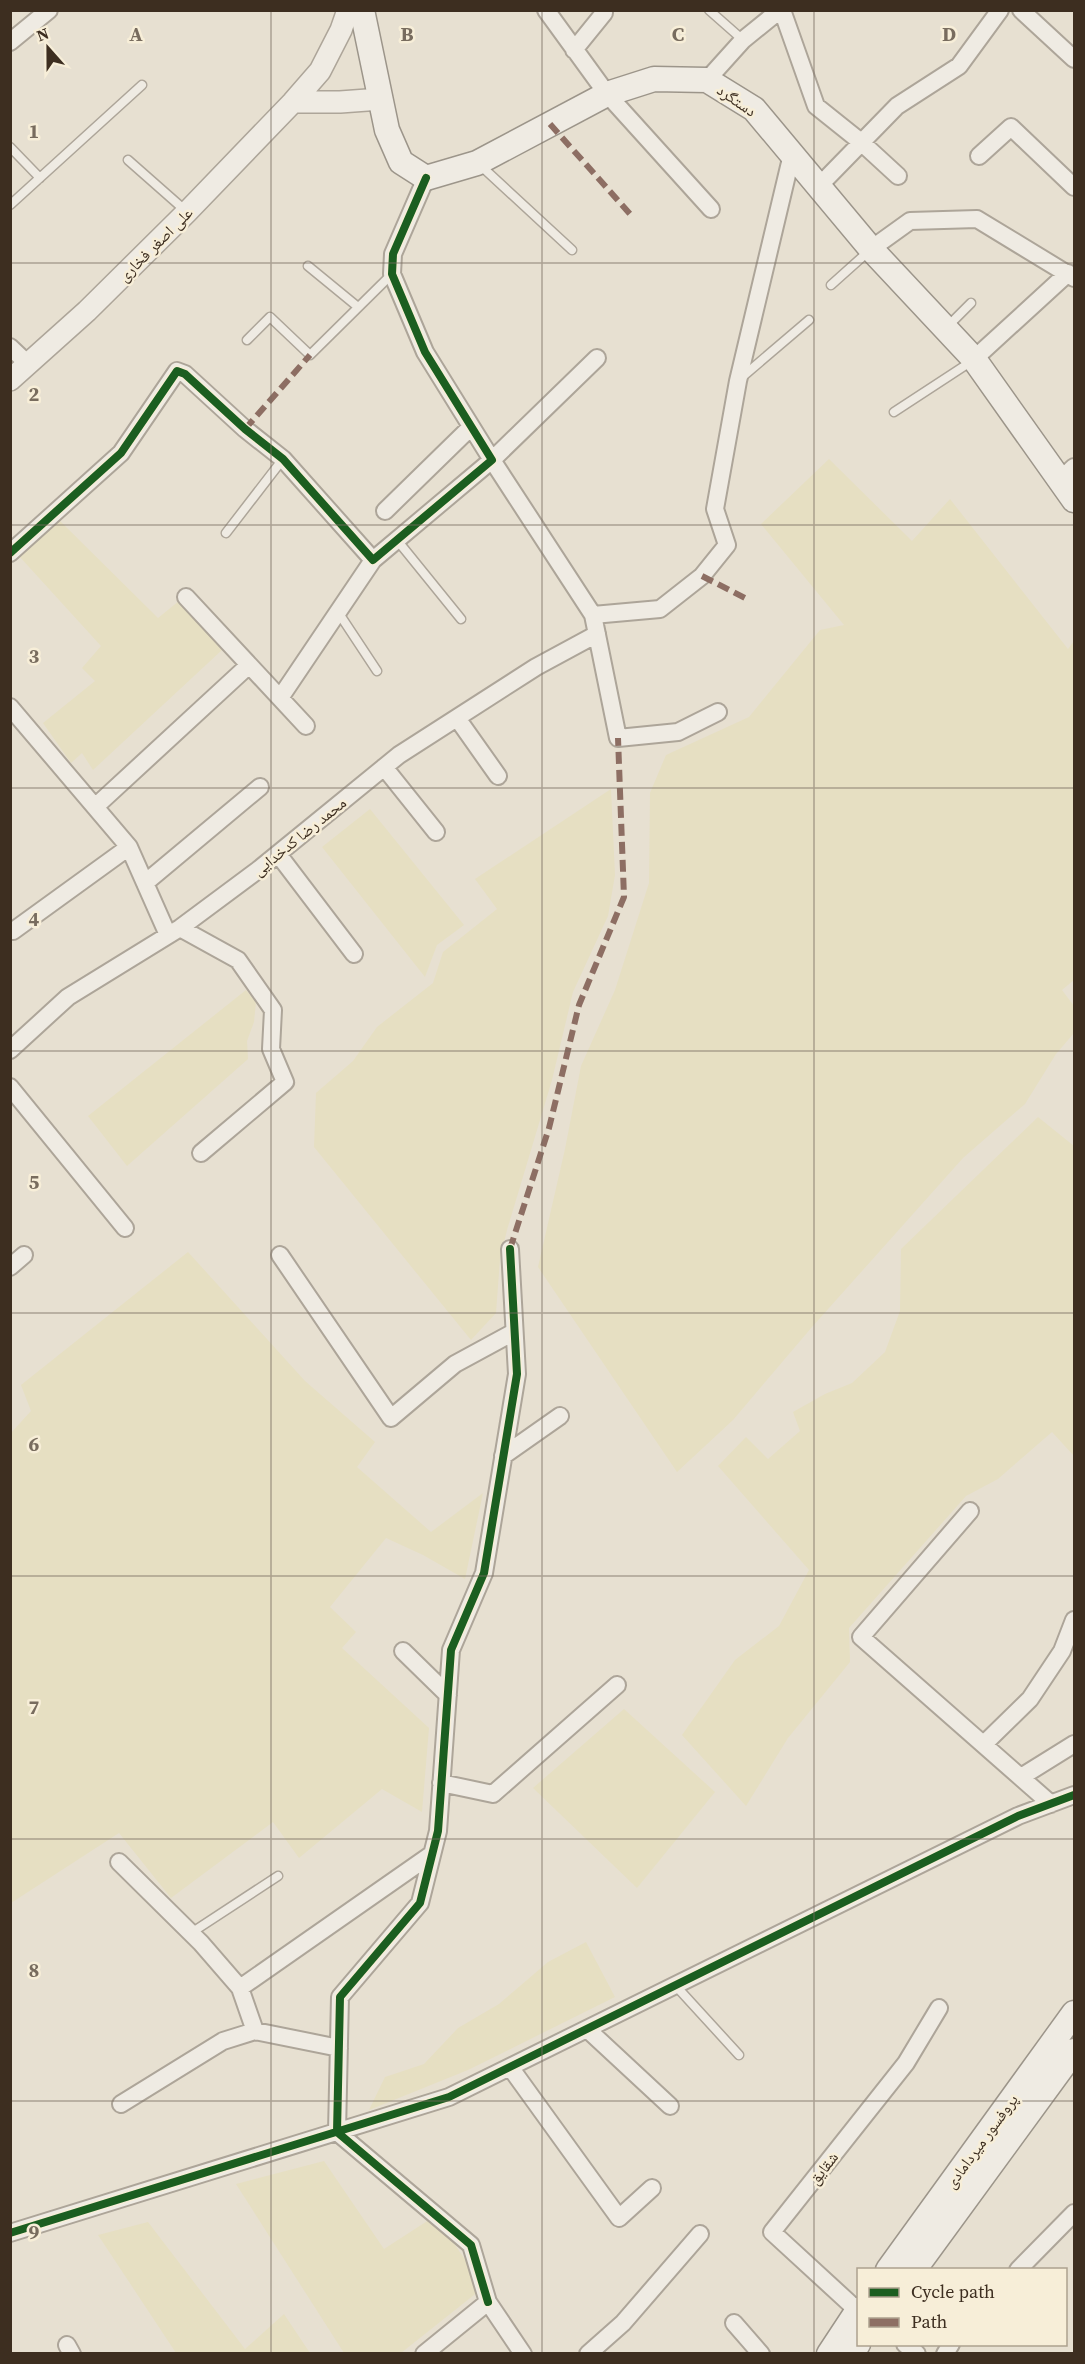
<svg xmlns="http://www.w3.org/2000/svg" width="1085" height="2364" viewBox="0 0 1085 2364" font-family="'Source Serif 4','Noto Naskh Arabic',serif">
  <rect width="100%" height="100%" fill="#e7e0d1"/>
  <path fill="#e6dfc2" d="M829 459 912 541 950 499 1068 649 1074 641V980L1062 990 1074 1006V1033L1056 1054 1025 1104 963 1158 812 1327 733 1420 677 1472 538 1267 565 1149 581 1066 615 990 649 883 650 793 666 755 749 717 820 630 844 625 761 524Z
    M58 519 158 618 179 601 222 650 93 770 82 753 71 763 43 723 95 681 82 668 101 646 19 556Z
    M611 789 615 875 608 916 573 992 552 1080 507 1230 500 1259 496 1313 471 1340 314 1147 316 1093 353 1061 377 1027 433 983 443 952 497 909 475 879Z
    M370 809 464 925 437 945 425 977 322 847Z
    M246 990 256 1002 254 1022 247 1041 248 1059 127 1166 88 1116Z
    M1038 1117 1074 1146V1456L1052 1432 998 1479 966 1496 849 1628 850 1662 788 1738 746 1806 682 1735 735 1660 779 1626 809 1570 718 1466 746 1437 768 1459 800 1431 793 1412 825 1394 852 1383 885 1352 900 1311 901 1249Z
    M188 1252 305 1381 375 1442 357 1467 431 1532 483 1493 465 1579 423 1555 386 1538 330 1607 356 1632 342 1648 429 1728 422 1812 382 1789 299 1858 273 1822 171 1898 119 1833 11 1903 10 1434 31 1411 21 1385Z
    M624 1709 715 1792 637 1888 533 1788Z
    M586 1942 615 1997 468 2070 369 2110 385 2077 424 2064 458 2028 499 2004 548 1962Z
    M324 2161 384 2249 435 2216 484 2287 401 2353H344L236 2184Z
    M148 2222 245 2349 284 2314 310 2353H176L98 2235Z"/>
  <g fill="none" stroke-linecap="round" stroke-linejoin="round">
    <defs>
      <path id="service" d="M709 10 743 40
        M10 147 40 178
        M128 160 187 212
        M480 165 572 250
        M10 205 142 85
        M308 266 358 307
        M831 285 869 251
        M946 328 971 303
        M247 340 270 317 310 355 392 274
        M741 378 809 320
        M894 412 972 361
        M226 533 283 459
        M397 540 461 619
        M338 612 377 671
        M191 1933 278 1876
        M675 1985 739 2055"/>
      <path id="minor" d="M546 10 607 94 711 209
        M782 10 816 106 861 142 898 176
        M1021 10 1074 59
        M10 42 49 10
        M574 50 604 13
        M707 80 743 40 780 10
        M979 156 1011 127 1074 187
        M819 186 897 106 959 66 1000 10
        M871 249 910 221 977 219 1074 278
        M10 347 28 364
        M597 358 492 460 593 615 618 738 678 732 718 712
        M974 359 1068 273
        M1061 479 1074 467
        M385 511 471 427
        M10 553 121 453 177 371 185 374 245 429 283 459 373 560 492 460 425 352 392 274 393 254 426 178
        M186 597 306 726
        M593 615 660 609 702 576 727 545 715 509 738 381 792 154
        M280 698 373 560
        M10 707 129 847 168 935
        M457 718 498 776
        M384 767 436 832
        M95 807 249 665
        M278 854 354 954
        M145 883 260 787
        M180 928 238 960 273 1010 271 1049 285 1082 201 1153
        M13 931 129 847
        M10 1050 68 997 180 928 258 870 399 755 536 667 597 634
        M10 1087 125 1228
        M280 1255 391 1418 455 1364 514 1332
        M10 1267 24 1255
        M503 1456 560 1416
        M970 1511 861 1637 1051 1804
        M403 1651 448 1695
        M984 1744 1030 1699 1062 1651 1074 1620
        M1021 1777 1074 1744
        M441 1783 493 1794 617 1685
        M119 1862 201 1943 240 1988 255 2031
        M240 1988 432 1854
        M587 2029 670 2106
        M510 2067 619 2218 652 2188
        M121 2104 223 2041 255 2031 339 2048
        M10 2233 449 2097 1018 1816 1074 1795
        M1018 2270 1074 2213
        M488 2302 471 2245 337 2132 340 1997 420 1903 438 1831 451 1650 484 1573 517 1374 510 1249
        M858 2311 772 2232 906 2063 939 2008
        M734 2323 761 2354
        M905 2344 917 2354
        M67 2345 72 2354
        M424 2354 488 2302 523 2354
        M588 2354 623 2323 700 2234
        M945 2354 951 2344"/>
      <path id="tertiary" d="M293 102H340L381 99
        M10 380 87 311 187 212 293 102 320 71 341 30 348 10"/>
      <path id="secondary" d="M362 10 387 130 401 162 426 178 477 163 607 94 654 79 707 80 754 109 871 249 974 359 1074 500
        M888 2270 1074 2013
        M914 2270 1074 2051
        M829 2354 858 2310
        M851 2354 858 2344"/>
    </defs>
    <use href="#service" stroke="#ada599" stroke-width="11"/>
    <use href="#minor" stroke="#ada599" stroke-width="20"/>
    <use href="#tertiary" stroke="#ada599" stroke-width="24"/>
    <use href="#secondary" stroke="#9c958a" stroke-width="27"/>
    <use href="#service" stroke="#efebe3" stroke-width="8"/>
    <use href="#minor" stroke="#efebe3" stroke-width="16"/>
    <use href="#tertiary" stroke="#efebe3" stroke-width="21"/>
    <use href="#secondary" stroke="#efebe3" stroke-width="24"/>
    <path stroke="#8d6e63" stroke-width="6" stroke-dasharray="12 6" stroke-linecap="butt" d="M550 124 631 215
      M245 429 310 355
      M702 576 745 598
      M510 1249 549 1128 579 1005 624 897 618 738"/>
    <defs>
      <path id="cycleway" d="M10 553 121 453 177 371 185 374 245 429 283 459 373 560 492 460 425 352 392 274 393 254 426 178
        M10 2233 449 2097 1018 1816 1074 1795
        M488 2302 471 2245 337 2132 340 1997 420 1903 438 1831 451 1650 484 1573 517 1374 510 1249"/>
    </defs>
    <use href="#cycleway" stroke="#f7eed8" stroke-width="11"/>
    <use href="#cycleway" stroke="#1b5e20" stroke-width="8"/>
  </g>
  <path fill="none" stroke="#786c5e" stroke-width="1.5" stroke-opacity="0.55" d="M271 10V2354M542 10V2354M814 10V2354M10 263H1074M10 525H1074M10 788H1074M10 1051H1074M10 1313H1074M10 1576H1074M10 1839H1074M10 2101H1074"/>
  <g text-anchor="middle" dominant-baseline="central" stroke-width="5" stroke-linejoin="round" paint-order="stroke">
    <g font-size="16" fill="#3d2e20" stroke="#f7eed8">
      <text transform="translate(737 100) rotate(35)">دستگرد</text>
      <text transform="translate(155 244) rotate(-45)">علی اصغر فخاری</text>
      <text transform="translate(299 836) rotate(-39)">محمد رضا کدخدایی</text>
      <text transform="translate(981 2141) rotate(-54)">پروفسور میردامادی</text>
      <text transform="translate(823 2168) rotate(-52)">شقایق</text>
    </g>
  </g>
  <g font-size="20" text-anchor="middle" font-weight="bold" fill="#786c5e" stroke="#f7eed8" stroke-width="5" stroke-linejoin="round" paint-order="stroke">
    <text x="136" y="41">A</text>
    <text x="407" y="41">B</text>
    <text x="678" y="41">C</text>
    <text x="949" y="41">D</text>
    <text x="34" y="138">1</text>
    <text x="34" y="401">2</text>
    <text x="34" y="663">3</text>
    <text x="34" y="926">4</text>
    <text x="34" y="1189">5</text>
    <text x="34" y="1451">6</text>
    <text x="34" y="1714">7</text>
    <text x="34" y="1977">8</text>
    <text x="34" y="2239">9</text>
  </g>
  <rect width="1085" height="2364" fill="none" stroke="#3d2e20" stroke-width="24"/>
  <rect x="857" y="2268" width="210" height="78" fill="#f7eed8" stroke="#ada18e" stroke-width="1.5"/>
  <rect x="869" y="2288" width="30" height="9" fill="#1b5e20" stroke="#ada18e" stroke-width="1.5"/>
  <text x="911" y="2298" font-size="18" fill="#3d2e20">Cycle path</text>
  <rect x="869" y="2318" width="30" height="9" fill="#8d6e63" stroke="#ada18e" stroke-width="1.5"/>
  <text x="911" y="2328" font-size="18" fill="#3d2e20">Path</text>
  <g transform="translate(48 48) rotate(339)" stroke="#f7eed8" stroke-width="4.5" paint-order="stroke">
  <path d="M0-4.5L10 22L0 15L-10 22Z" fill="#3d2e20"/>
  <text y="-9" font-size="16" font-weight="bold" text-anchor="middle" fill="#3d2e20">N</text>
  </g>
</svg>
